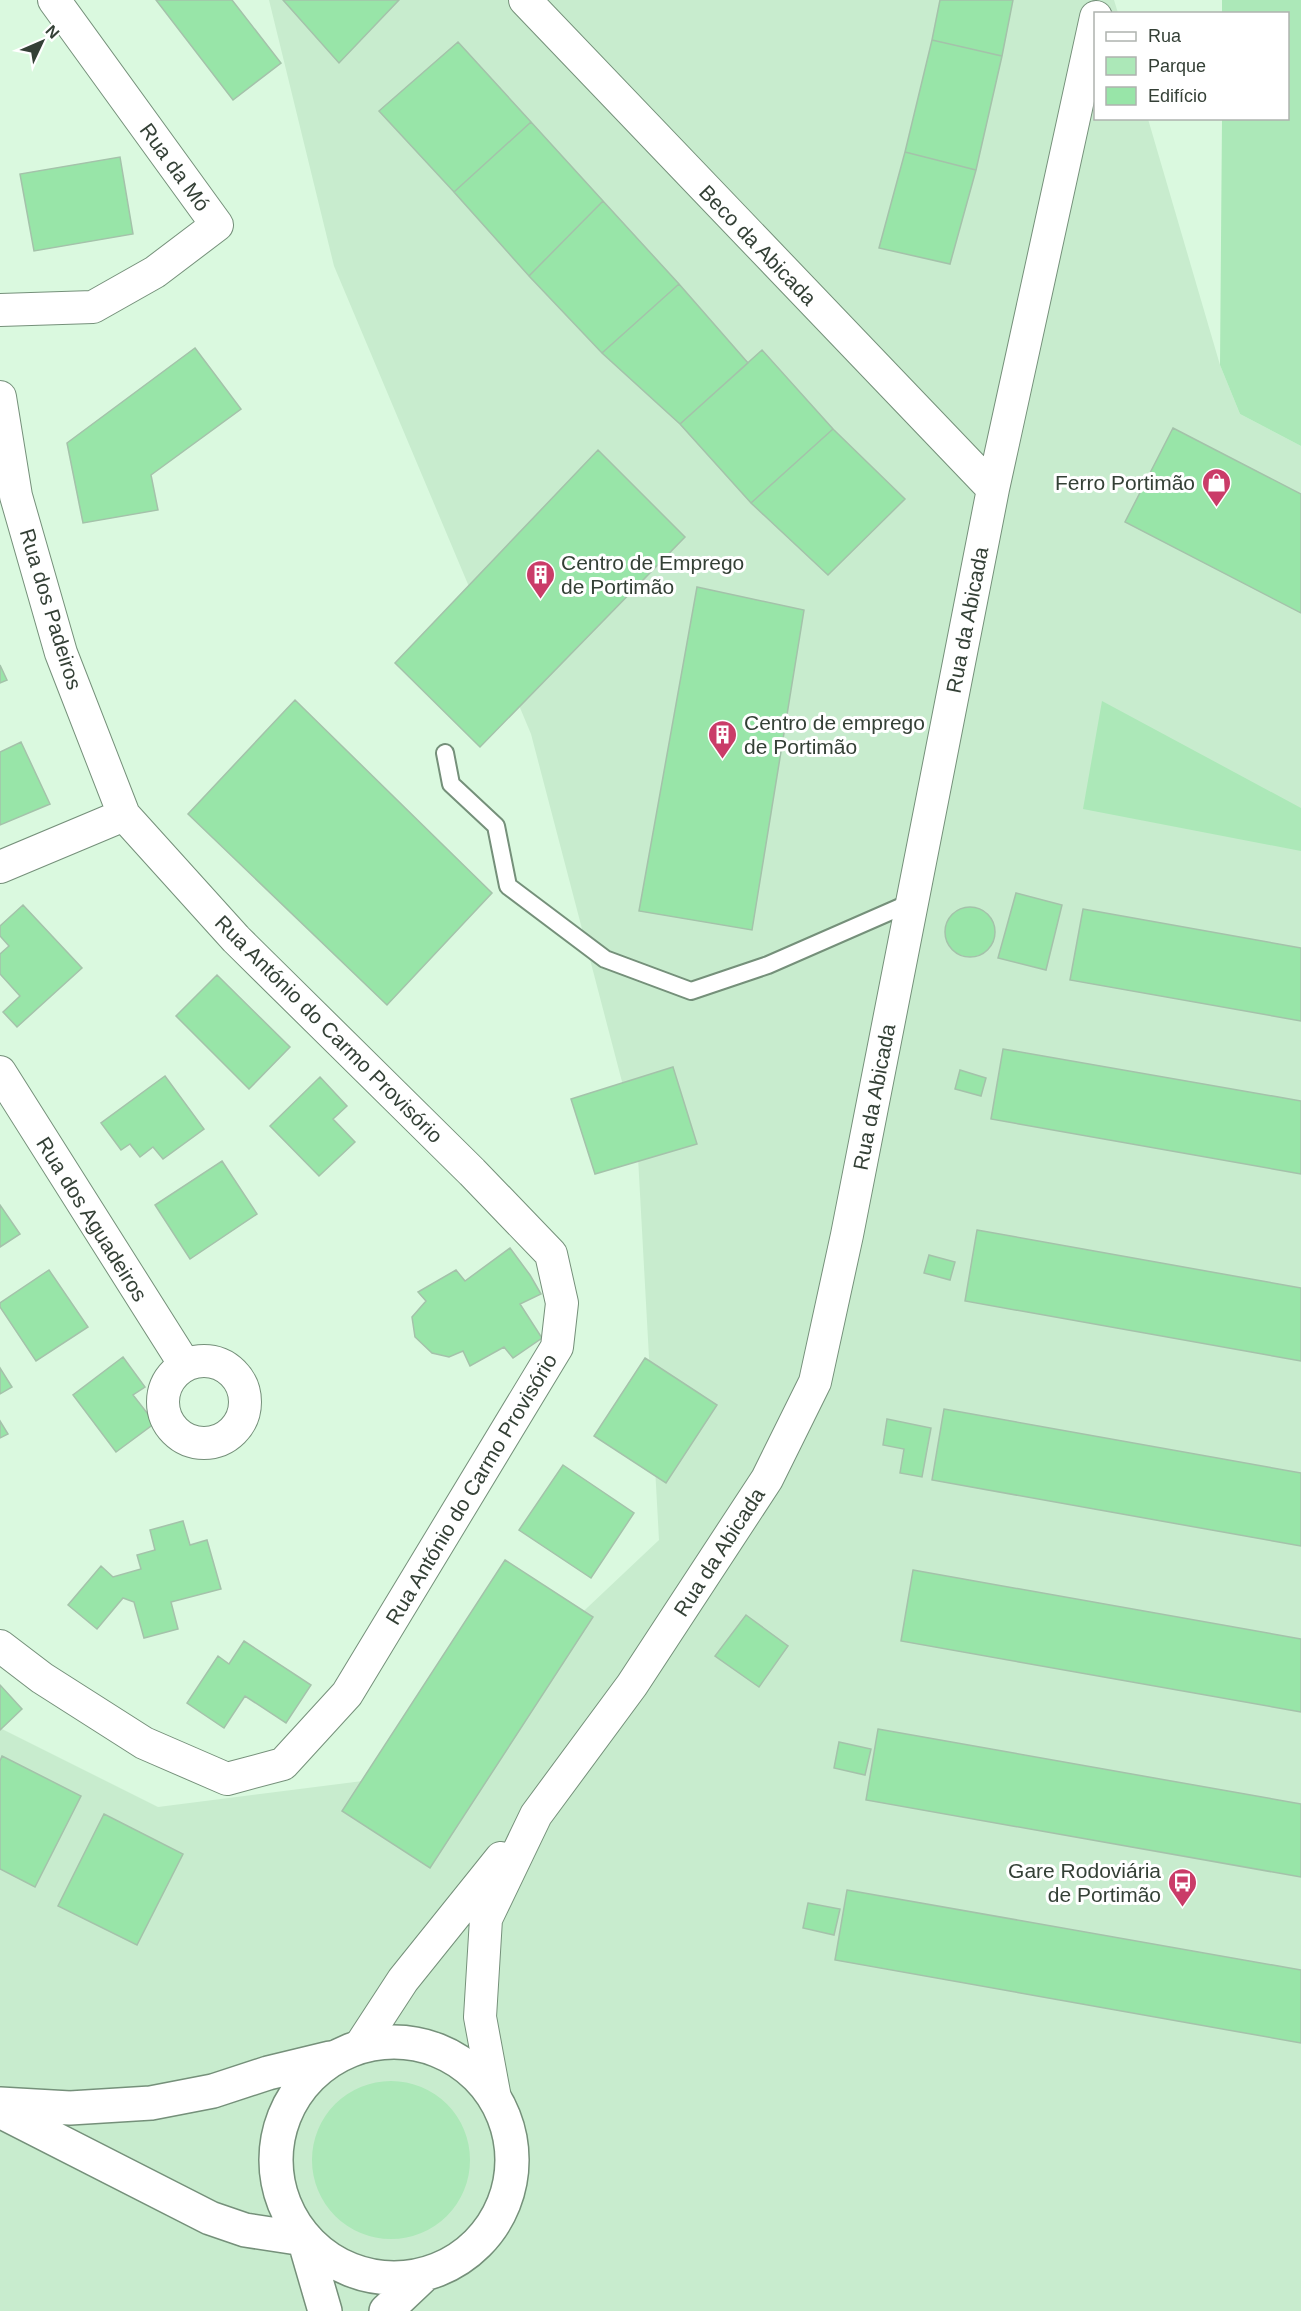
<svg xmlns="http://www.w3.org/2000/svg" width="1301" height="2311" viewBox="0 0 1301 2311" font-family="Arial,sans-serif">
  <rect width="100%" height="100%" fill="#daf9df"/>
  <path fill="#c8ecce" d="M269 0H1114L1118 13 1096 14V118L1148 119 1220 365 1240 414 1301 446V2311H0V1728L158 1807 410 1775 659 1540 637 1139 531 734 334 266Z"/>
  <path fill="#ace8b8" d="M1222 0H1301V446L1240 414 1220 365 1222 119 1288 118V14L1222 13Z
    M1102 701 1301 808V851L1083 809Z
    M312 2160a79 79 0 1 1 158 0a79 79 0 1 1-158 0Z"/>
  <path fill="#98e5a8" stroke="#a4c2aa" stroke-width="1.5" d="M156 0H232L281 63 233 100Z
    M283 0H399L339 63Z
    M940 0H1013L1002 56 932 40Z
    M932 40 1002 56 976 170 905 152Z
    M458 42 531 122 454 192 379 111Z
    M531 122 603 201 529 276 454 192Z
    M905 152 976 170 950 264 879 248Z
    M120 157 133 234 34 251 20 174Z
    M603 201 679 284 602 353 529 276Z
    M679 284 748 363 680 424 602 353Z
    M195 348 241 409 151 475 158 510 83 523 67 443Z
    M762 350 833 429 751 503 680 424Z
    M1173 428 1301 494V613L1125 522Z
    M833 429 905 499 828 575 751 503Z
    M598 450 685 537 480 747 395 663Z
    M697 587 804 610 752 930 639 911Z
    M0 665 7 680 0 683Z
    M295 700 492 893 387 1005 188 814Z
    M21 742 50 804 0 825V752Z
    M1016 893 1062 905 1046 970 998 958Z
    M23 905 82 968 17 1027 3 1012 20 996 0 974V954L9 946 0 936V926Z
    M945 932a25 25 0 1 1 50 0a25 25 0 1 1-50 0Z
    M1083 909 1301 948V1021L1070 980Z
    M217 975 290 1047 249 1089 176 1016Z
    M1003 1049 1301 1101V1174L991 1119Z
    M673 1067 697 1144 595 1174 571 1099Z
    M960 1070 986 1078 981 1096 955 1089Z
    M165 1076 204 1129 163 1159 153 1147 140 1157 130 1144 121 1150 101 1123Z
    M320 1077 347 1106 333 1119 355 1142 319 1176 270 1126Z
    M222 1161 257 1214 190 1259 155 1205Z
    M0 1205 20 1234 0 1247Z
    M977 1230 1301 1288V1361L965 1301Z
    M510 1248 530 1275 541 1294 520 1304 542 1338 513 1358 504 1347 470 1366 463 1351 449 1357 432 1353 415 1337 412 1317 426 1301 418 1292 456 1270 465 1281Z
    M929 1255 955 1262 950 1280 924 1273Z
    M49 1270 88 1327 36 1361 0 1307V1303Z
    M123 1357 145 1387 133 1395 155 1423 116 1452 73 1395Z
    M645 1358 717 1405 666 1483 594 1436Z
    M0 1368 12 1387 0 1394Z
    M944 1409 1301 1473V1546L932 1480Z
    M887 1419 931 1428 922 1477 900 1473 904 1449 883 1445Z
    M0 1421 8 1434 0 1438Z
    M563 1465 634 1513 591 1578 519 1530Z
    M183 1521 190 1545 207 1540 221 1589 171 1602 178 1629 144 1638 134 1602 123 1598 97 1629 68 1605 101 1566 113 1577 141 1569 137 1555 155 1550 150 1530Z
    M505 1560 593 1617 430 1868 342 1811Z
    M913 1570 1301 1639V1712L901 1641Z
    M746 1615 788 1646 759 1687 715 1656Z
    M244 1641 311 1685 286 1723 245 1696 224 1728 187 1703 218 1656 229 1664Z
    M0 1685 22 1709 0 1730Z
    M878 1729 1301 1804V1877L866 1800Z
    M839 1742 871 1749 865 1775 834 1768Z
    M2 1756 81 1796 35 1887 0 1869V1761Z
    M104 1814 183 1854 137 1945 58 1906Z
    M847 1890 1301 1970V2043L835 1960Z
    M808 1903 840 1909 834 1935 803 1928Z"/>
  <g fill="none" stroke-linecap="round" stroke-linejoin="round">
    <defs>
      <path id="lane" d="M445 753 451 784 496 826 508 886 605 959 691 991 768 965 912 902"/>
      <path id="street" d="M525 0 993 489
        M0 310 93 307 155 272 217 225 54 0
        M0 397 16 496 61 653 124 815 236 939 472 1172 551 1254 562 1303 557 1347 347 1694 283 1764 227 1779 144 1743 42 1678 0 1646
        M0 867 124 815
        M0 1072 185 1365
        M163 1402a41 41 0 1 1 82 0a41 41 0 1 1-82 0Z
        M360 2046 403 1980 501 1858
        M495 2098 480 2017 486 1919 536 1815 632 1685 767 1479 815 1382 847 1235 993 489 1096 17"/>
      <path id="secondary" d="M276 2160a118 118 0 1 1 236 0a118 118 0 1 1-236 0Z
        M0 2104 70 2108 151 2103 213 2091 268 2073 330 2058
        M0 2111 210 2218 245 2230 304 2239 325 2311
        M386 2311 422 2277"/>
    </defs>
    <use href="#lane" stroke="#75907a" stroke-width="20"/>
    <use href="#street" stroke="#75907a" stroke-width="34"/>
    <use href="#secondary" stroke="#75907a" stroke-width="36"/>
    <use href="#lane" stroke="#fff" stroke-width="16"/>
    <use href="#street" stroke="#fff" stroke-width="32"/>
    <use href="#secondary" stroke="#fff" stroke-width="33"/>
  </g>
  <defs>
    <symbol id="shop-pin" viewBox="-11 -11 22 30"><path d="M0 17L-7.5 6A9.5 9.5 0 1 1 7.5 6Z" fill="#ca3c68" stroke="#fff"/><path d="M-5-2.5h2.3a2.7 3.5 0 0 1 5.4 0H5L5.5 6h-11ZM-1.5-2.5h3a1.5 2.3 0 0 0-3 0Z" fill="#fff"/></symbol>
    <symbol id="building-pin" viewBox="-11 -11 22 30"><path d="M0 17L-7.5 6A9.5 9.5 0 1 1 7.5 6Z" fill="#ca3c68" stroke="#fff"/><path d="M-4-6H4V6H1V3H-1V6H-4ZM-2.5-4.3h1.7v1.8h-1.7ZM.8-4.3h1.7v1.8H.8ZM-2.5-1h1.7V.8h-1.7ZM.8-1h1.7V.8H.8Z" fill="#fff"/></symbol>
    <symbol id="bus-pin" viewBox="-11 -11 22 30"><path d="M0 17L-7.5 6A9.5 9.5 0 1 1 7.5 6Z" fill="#ca3c68" stroke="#fff"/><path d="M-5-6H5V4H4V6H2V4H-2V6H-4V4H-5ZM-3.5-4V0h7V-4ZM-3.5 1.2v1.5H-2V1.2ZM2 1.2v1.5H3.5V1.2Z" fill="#fff"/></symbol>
  </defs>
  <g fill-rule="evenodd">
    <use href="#shop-pin" x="1200" y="466" width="33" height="45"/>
    <use href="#building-pin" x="524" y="558" width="33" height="45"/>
    <use href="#building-pin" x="706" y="718" width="33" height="45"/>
    <use href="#bus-pin" x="1166" y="1866" width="33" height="45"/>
  </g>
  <g text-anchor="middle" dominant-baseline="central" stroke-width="6" stroke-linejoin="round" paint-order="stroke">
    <g font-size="21" fill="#344036" stroke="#fff">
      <text transform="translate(175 167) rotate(54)">Rua da Mó</text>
      <text transform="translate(758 245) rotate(46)">Beco da Abicada</text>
      <text transform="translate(51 609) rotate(73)">Rua dos Padeiros</text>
      <text transform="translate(967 620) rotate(-79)">Rua da Abicada</text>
      <text transform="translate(329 1029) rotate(45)">Rua António do Carmo Provisório</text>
      <text transform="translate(874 1097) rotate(-79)">Rua da Abicada</text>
      <text transform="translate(92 1219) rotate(58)">Rua dos Aguadeiros</text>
      <text transform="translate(471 1489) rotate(-59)">Rua António do Carmo Provisório</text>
      <text transform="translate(719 1552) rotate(-57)">Rua da Abicada</text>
    </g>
    <g font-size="21" fill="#344036" stroke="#fff" text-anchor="end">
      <text x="1195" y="482">Ferro Portimão</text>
      <text x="561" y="562" text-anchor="start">Centro de Emprego<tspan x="561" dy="24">de Portimão</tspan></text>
      <text x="744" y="722" text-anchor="start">Centro de emprego<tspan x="744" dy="24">de Portimão</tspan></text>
      <text x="1161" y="1870">Gare Rodoviária<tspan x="1161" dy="24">de Portimão</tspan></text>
    </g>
  </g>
  <rect x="1094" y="12" width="195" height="108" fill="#ffffff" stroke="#aeb3af" stroke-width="1.5"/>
  <rect x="1106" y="32" width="30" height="9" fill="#ffffff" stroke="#aeb3af" stroke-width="1.5"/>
  <text x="1148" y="42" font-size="18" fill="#344036">Rua</text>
  <rect x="1106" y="57" width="30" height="18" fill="#ace8b8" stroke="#aeb3af" stroke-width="1.5"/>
  <text x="1148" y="72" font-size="18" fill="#344036">Parque</text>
  <rect x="1106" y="87" width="30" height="18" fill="#98e5a8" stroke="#aeb3af" stroke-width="1.5"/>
  <text x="1148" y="102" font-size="18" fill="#344036">Edifício</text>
  <g transform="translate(42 42) rotate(46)" stroke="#ffffff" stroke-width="4.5" paint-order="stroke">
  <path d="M0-4.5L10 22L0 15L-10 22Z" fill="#344036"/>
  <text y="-9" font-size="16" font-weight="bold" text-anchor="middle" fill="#344036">N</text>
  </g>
</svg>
